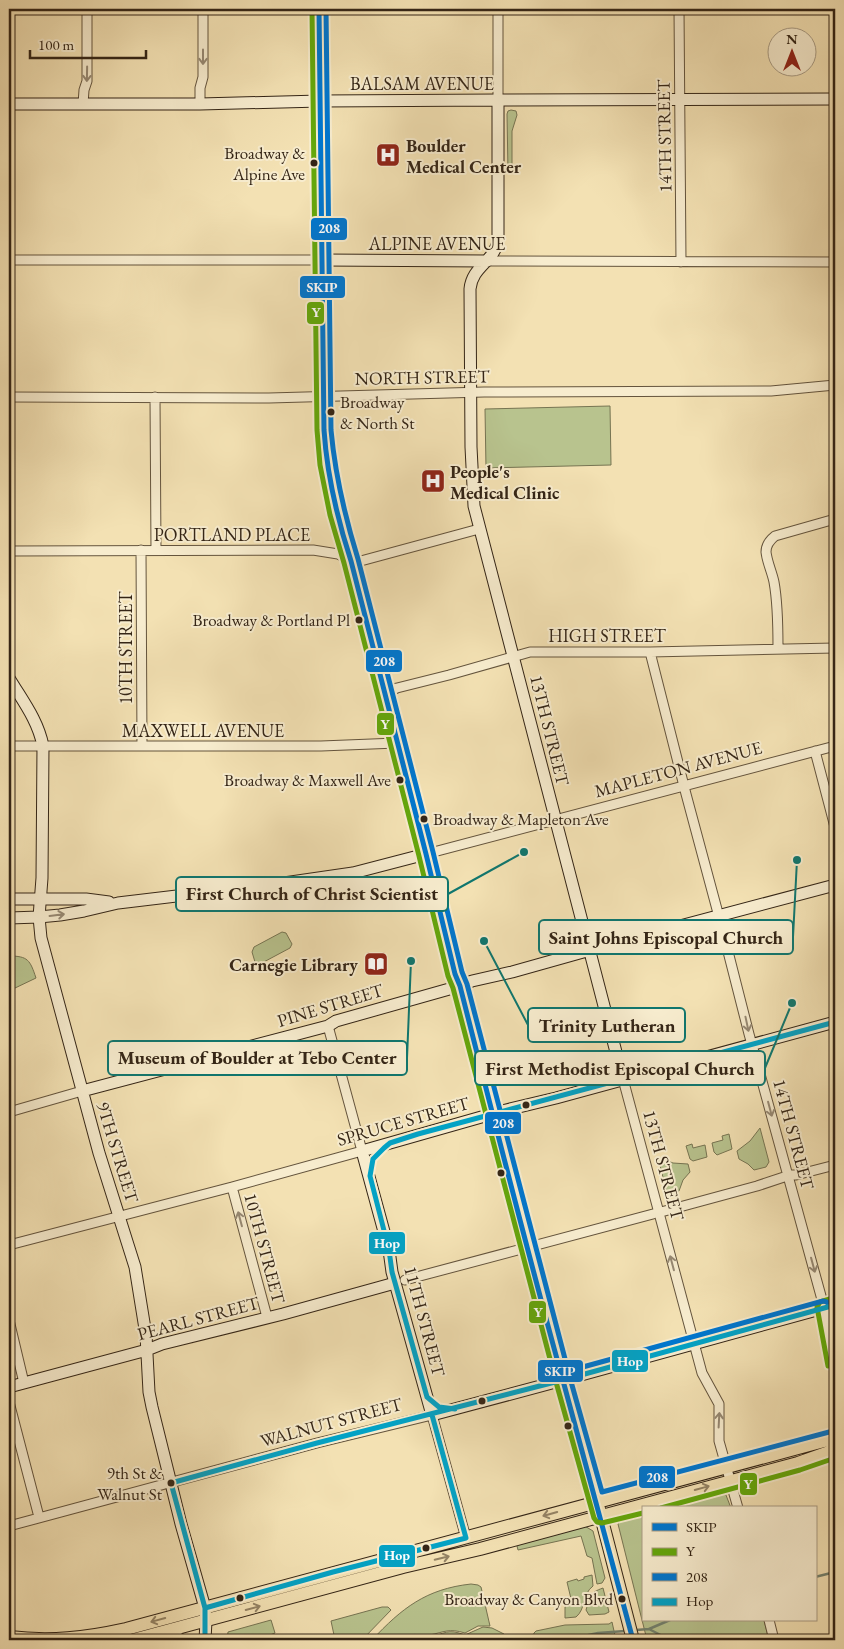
<svg xmlns="http://www.w3.org/2000/svg" width="844" height="1649" viewBox="0 0 844 1649" font-family="'EB Garamond',serif">
  <rect width="100%" height="100%" fill="#f3e1b3"/>
  <filter id="stains"><feTurbulence type="fractalNoise" baseFrequency=".004" numOctaves="4"/><feColorMatrix values="0 0 0 0 .2 0 0 0 0 .09 0 0 0 0 .02 0 0 0 .5 -.17"/></filter>
  <radialGradient id="worn" r=".72"><stop offset=".6" stop-color="#630" stop-opacity="0"/><stop offset="1" stop-color="#630" stop-opacity=".3"/></radialGradient>
  <path fill="#b8c38e" stroke="#767452" d="M511 110 516 111 517 115 512 131V169L508 172 507 114 508 111Z
    M610 406 611 465 486 468 485 409Z
    M282 932 286 933 292 944 290 948 260 964 255 962 252 952 254 947Z
    M9 956C28 956 30 960 36 978L13 989 9 981Z
    M760 1128 769 1162 766 1167 754 1170 748 1164 739 1159 737 1151 750 1141Z
    M729 1134 732 1149 717 1155 714 1152 712 1143 723 1140 722 1136Z
    M692 1144 693 1148 705 1145 707 1157 693 1161 690 1159 686 1146Z
    M658 1157 673 1163 688 1164 690 1172 683 1180 679 1191 672 1192 666 1190Z
    M719 1490H724L731 1508H656Z
    M643 1512V1620H764L769 1640H647L618 1524 624 1517Z
    M583 1525 593 1531 605 1578 602 1583 597 1584 592 1558 587 1556 581 1536 518 1550 516 1542Z
    M592 1575 593 1586C582 1594 586 1609 576 1617L565 1618V1607L572 1603 567 1582 577 1579 578 1581 584 1579V1577Z
    M471 1584 478 1585 481 1587 490 1626H478L465 1633C449 1628 444 1632 430 1635 420 1637 412 1630 404 1640H372C402 1608 426 1589 471 1584Z
    M603 1588 609 1612 605 1614 589 1615 586 1610C590 1596 589 1593 603 1588Z
    M382 1607H388L391 1610 362 1640C353 1640 345 1634 334 1635L331 1621Z
    M271 1620 275 1633 265 1637 262 1640H227L228 1632Z
    M612 1622 616 1640H532L534 1633 536 1631 565 1625 609 1624Z
    M483 1627 492 1628 504 1634 505 1640H406C417 1633 419 1638 429 1637 445 1634 447 1628 465 1635Z"/>
  <g fill="none" stroke-linecap="round" stroke-linejoin="round">
    <path stroke="#73816e" stroke-width="2.5" d="M815 1577 835 1572
      M649 1629 670 1620
      M636 1630 649 1629 670 1640
      M565 1640 598 1633 625 1631"/>
    <defs>
      <path id="street" d="M498 9V100
        M679 9 681 262
        M83 104 84 90 87 81V9
        M200 104V88L203 77V9
        M9 260H322
        M487 261 835 262
        M9 397 269 398 484 392 771 391 835 385
        M155 397 156 550
        M141 550 142 746
        M9 551 313 550 338 554 351 561 357 562 479 529
        M778 648C778 626 778 604 774 582 772 572 767 562 766 552 766 545 770 540 775 536L835 519
        M650 652 686 794 722 928 749 1034 821 1296 835 1365
        M384 693 397 688 449 675 530 652H650L835 648
        M9 746H321L397 743
        M815 751 835 827
        M426 854 835 746
        M623 1079 702 1373 719 1404V1441L738 1508
        M9 1112 82 1091
        M791 1175H796L835 1165
        M232 1187 267 1317
        M661 1212 757 1186 784 1177
        M9 1245 232 1187 362 1151 328 1026
        M405 1280 653 1214
        M9 1320 24 1383
        M9 1402 39 1517
        M9 1526 317 1443 432 1415 466 1538
        M769 1620 774 1640"/>
      <path id="secondary" d="M498 100V242C493 262 472 267 470 289L471 447 474 506 623 1079
        M9 104H200L320 101 498 100 835 99
        M322 260 487 261
        M9 678C22 700 38 720 43 746L42 878 39 917 41 938 99 1153 135 1267 146 1335 149 1392 152 1407 181 1524 205 1608 206 1621 205 1640
        M9 899H86L109 902
        M9 918 39 917 60 915 84 911 118 903 277 884 353 873 426 854
        M835 1022 556 1098 506 1110 362 1151 389 1250 392 1272 432 1415 563 1380 835 1305
        M82 1091 328 1026 336 1021 460 986 472 981 512 972 601 947 835 885
        M9 1387 147 1350 162 1344 283 1314 395 1283
        M159 1633 176 1637 182 1640"/>
      <path id="primary" d="M319 9 324 430C326 476 337 518 351 561L426 854 455 974 460 986 510 1181 565 1388 597 1501 633 1640
        M9 1637C51 1642 85 1638 126 1629L835 1438
        M133 1640 403 1567 480 1549 798 1463 835 1450"/>
    </defs>
    <use href="#street" stroke="#64543d" stroke-width="11"/>
    <use href="#secondary" stroke="#342516" stroke-width="13"/>
    <use href="#primary" stroke="#342516" stroke-width="14"/>
    <use href="#street" stroke="#f7ecce" stroke-width="9"/>
    <use href="#secondary" stroke="#f7ecce" stroke-width="11"/>
    <use href="#primary" stroke="#f3e1b3" stroke-width="12"/>
    <defs>
      <path id="bus-1" d="M319 9 324 430C327 475 337 518 351 561L426 854 455 974 460 986C494 1120 528 1255 565 1388 588 1472 611 1556 633 1640"/>
      <path id="bus-2" d="M312 9 317 430 320 465 330 515 344 563 419 856 448 976 453 988 556 1382 594 1518 597 1522 602 1523 643 1513
        M828 1366 817 1307 820 1302 833 1298
        M661 1508 800 1470 835 1458"/>
      <path id="bus-3" d="M326 9 331 430C335 474 345 517 358 559L433 852 462 972 467 984 570 1378 602 1492 833 1431
        M561 1373 823 1301C834 1302 833 1317 835 1327"/>
      <path id="bus-4" d="M455 1409 439 1407 427 1397 392 1272 389 1250 370 1176 373 1159 384 1148 390 1143 418 1134 835 1022
        M205 1608 333 1572 466 1538 432 1415
        M205 1640V1608L171 1483 317 1443 563 1380 835 1305"/>
    </defs>
    <use href="#bus-1" stroke="#f7ecce" stroke-width="9"/>
    <use href="#bus-2" stroke="#f7ecce" stroke-width="9"/>
    <use href="#bus-3" stroke="#f7ecce" stroke-width="9"/>
    <use href="#bus-4" stroke="#f7ecce" stroke-width="9"/>
    <use href="#bus-1" stroke="#0076ce" stroke-width="5"/>
    <use href="#bus-2" stroke="#64a70b" stroke-width="5"/>
    <use href="#bus-3" stroke="#0076ce" stroke-width="5"/>
    <use href="#bus-4" stroke="#03a2c5" stroke-width="5"/>
  </g>
  <defs><path id="oneway-shaft" d="M-6 0H5M1.5-3L5.5 0L1.5 3" fill="none" stroke-width="1.6" stroke-linecap="round" stroke-linejoin="round" transform="scale(1.25)"/></defs>
  <g stroke="#968872">
    <use href="#oneway-shaft" transform="translate(203 57) rotate(90)"/>
    <use href="#oneway-shaft" transform="translate(87 74) rotate(91)"/>
    <use href="#oneway-shaft" transform="translate(57 915) rotate(-7)"/>
    <use href="#oneway-shaft" transform="translate(747 1024) rotate(78)"/>
    <use href="#oneway-shaft" transform="translate(770 1109) rotate(75)"/>
    <use href="#oneway-shaft" transform="translate(240 1219) rotate(-105)"/>
    <use href="#oneway-shaft" transform="translate(672 1263) rotate(-105)"/>
    <use href="#oneway-shaft" transform="translate(813 1265) rotate(75)"/>
    <use href="#oneway-shaft" transform="translate(719 1420) rotate(-87)"/>
  </g>
  <g stroke="#948364">
    <use href="#oneway-shaft" transform="translate(702 1488) rotate(-15)"/>
    <use href="#oneway-shaft" transform="translate(550 1514) rotate(164)"/>
    <use href="#oneway-shaft" transform="translate(442 1558) rotate(-13)"/>
    <use href="#oneway-shaft" transform="translate(253 1608) rotate(-15)"/>
    <use href="#oneway-shaft" transform="translate(158 1620) rotate(165)"/>
  </g>
  <defs>
    <symbol id="hospital-square" viewBox="-11 -11 22 22"><rect x="-9" y="-9" width="18" height="18" rx="4" fill="#8f2418" stroke="#f7ecce"/><path d="M-5-5h3v3.5h4V-5h3V5h-3V1.5h-4V5h-3Z" fill="#fff"/></symbol>
    <symbol id="library-square" viewBox="-11 -11 22 22"><rect x="-9" y="-9" width="18" height="18" rx="4" fill="#8f2418" stroke="#f7ecce"/><path d="M-6-4Q-3-5.5-.7-3.5V5Q-3 3-6 4ZM6-4Q3-5.5 .7-3.5V5Q3 3 6 4Z" fill="#fff"/></symbol>
  </defs>
  <g fill-rule="evenodd">
    <use href="#hospital-square" x="374" y="141" width="28" height="28"/>
    <use href="#hospital-square" x="419" y="467" width="28" height="28"/>
    <use href="#library-square" x="362" y="950" width="28" height="28"/>
  </g>
  <g fill="#342516" stroke="#f7ecce" stroke-width="2">
    <circle cx="314" cy="163" r="4.5"/>
    <circle cx="331" cy="412" r="4.5"/>
    <circle cx="359" cy="620" r="4.5"/>
    <circle cx="400" cy="780" r="4.5"/>
    <circle cx="424" cy="819" r="4.5"/>
    <circle cx="526" cy="1105" r="4.5"/>
    <circle cx="501" cy="1173" r="4.5"/>
    <circle cx="482" cy="1401" r="4.5"/>
    <circle cx="568" cy="1426" r="4.5"/>
    <circle cx="171" cy="1483" r="4.5"/>
    <circle cx="426" cy="1548" r="4.5"/>
    <circle cx="240" cy="1598" r="4.5"/>
    <circle cx="622" cy="1599" r="4.5"/>
  </g>
  <g text-anchor="middle" dominant-baseline="central" stroke-width="4" stroke-linejoin="round" paint-order="stroke">
    <g font-size="17" fill="#342516" stroke="#f7ecce" text-anchor="end">
      <text x="305" y="153">Broadway &amp;<tspan x="305" dy="21">Alpine Ave</tspan></text>
      <text x="340" y="402" text-anchor="start">Broadway<tspan x="340" dy="21">&amp; North St</tspan></text>
      <text x="350" y="620">Broadway &amp; Portland Pl</text>
      <text x="391" y="780">Broadway &amp; Maxwell Ave</text>
      <text x="433" y="819" text-anchor="start">Broadway &amp; Mapleton Ave</text>
      <text x="162" y="1473">9th St &amp;<tspan x="162" dy="21">Walnut St</tspan></text>
      <text x="613" y="1599">Broadway &amp; Canyon Blvd</text>
    </g>
    <g font-size="18" fill="#342516" stroke="#f7ecce">
      <text x="422" y="83">BALSAM AVENUE</text>
      <text transform="translate(664 136) rotate(-91)">14TH STREET</text>
      <text x="437" y="243">ALPINE AVENUE</text>
      <text transform="translate(422 377) rotate(-1)">NORTH STREET</text>
      <text x="232" y="534">PORTLAND PLACE</text>
      <text x="607" y="635">HIGH STREET</text>
      <text transform="translate(125 648) rotate(-90)">10TH STREET</text>
      <text x="203" y="730">MAXWELL AVENUE</text>
      <text transform="translate(550 730) rotate(76)">13TH STREET</text>
      <text transform="translate(678 769) rotate(-15)">MAPLETON AVENUE</text>
      <text transform="translate(330 1005) rotate(-17)">PINE STREET</text>
      <text transform="translate(403 1121) rotate(-16)">SPRUCE STREET</text>
      <text transform="translate(794 1134) rotate(75)">14TH STREET</text>
      <text transform="translate(118 1152) rotate(73)">9TH STREET</text>
      <text transform="translate(664 1165) rotate(75)">13TH STREET</text>
      <text transform="translate(265 1248) rotate(75)">10TH STREET</text>
      <text transform="translate(198 1318) rotate(-15)">PEARL STREET</text>
      <text transform="translate(425 1321) rotate(75)">11TH STREET</text>
      <text transform="translate(331 1422) rotate(-15)">WALNUT STREET</text>
    </g>
    <g font-size="18" font-weight="bold" fill="#342516" stroke="#f7ecce" text-anchor="start">
      <text x="406" y="145">Boulder<tspan x="406" dy="21">Medical Center</tspan></text>
      <text x="450" y="471">People's<tspan x="450" dy="21">Medical Clinic</tspan></text>
      <text x="358" y="964" text-anchor="end">Carnegie Library</text>
    </g>
  </g>
  <path fill="none" stroke="#0f766e" stroke-width="2" d="M524 852L448 894M797 860L793 937M484 941L528 1025M411 961L407 1058M792 1003L765 1068"/>
  <g fill="#0f766e" stroke="#f7ecce" stroke-width="2">
    <circle cx="524" cy="852" r="5"/>
    <circle cx="797" cy="860" r="5"/>
    <circle cx="484" cy="941" r="5"/>
    <circle cx="411" cy="961" r="5"/>
    <circle cx="792" cy="1003" r="5"/>
  </g>
  <g fill="#f7ecce" stroke="#0f766e" stroke-width="2">
    <rect x="176" y="877" width="272" height="34" rx="5"/>
    <rect x="539" y="920" width="254" height="34" rx="5"/>
    <rect x="528" y="1008" width="157" height="34" rx="5"/>
    <rect x="108" y="1041" width="299" height="34" rx="5"/>
    <rect x="475" y="1051" width="290" height="34" rx="5"/>
  </g>
  <g font-size="19" text-anchor="middle" font-weight="bold" fill="#342516">
    <text x="312" y="900">First Church of Christ Scientist</text>
    <text x="666" y="944">Saint Johns Episcopal Church</text>
    <text x="607" y="1032">Trinity Lutheran</text>
    <text x="257" y="1064">Museum of Boulder at Tebo Center</text>
    <text x="620" y="1075">First Methodist Episcopal Church</text>
  </g>
  <g stroke="#f7ecce" stroke-width="2">
    <rect x="310" y="217" width="38" height="24" rx="5" fill="#0076ce"/>
    <rect x="299" y="275" width="47" height="24" rx="5" fill="#0076ce"/>
    <rect x="306" y="301" width="19" height="24" rx="5" fill="#64a70b"/>
    <rect x="365" y="649" width="38" height="24" rx="5" fill="#0076ce"/>
    <rect x="376" y="712" width="19" height="24" rx="5" fill="#64a70b"/>
    <rect x="484" y="1111" width="38" height="24" rx="5" fill="#0076ce"/>
    <rect x="368" y="1231" width="38" height="24" rx="5" fill="#03a2c5"/>
    <rect x="528" y="1300" width="19" height="24" rx="5" fill="#64a70b"/>
    <rect x="611" y="1349" width="38" height="24" rx="5" fill="#03a2c5"/>
    <rect x="537" y="1359" width="47" height="24" rx="5" fill="#0076ce"/>
    <rect x="638" y="1465" width="38" height="24" rx="5" fill="#0076ce"/>
    <rect x="739" y="1472" width="19" height="24" rx="5" fill="#64a70b"/>
    <rect x="378" y="1544" width="38" height="24" rx="5" fill="#03a2c5"/>
  </g>
  <g font-size="14" text-anchor="middle" font-weight="bold" fill="#fff">
    <text x="329" y="233">208</text>
    <text x="322" y="292">SKIP</text>
    <text x="316" y="317">Y</text>
    <text x="384" y="666">208</text>
    <text x="385" y="729">Y</text>
    <text x="503" y="1128">208</text>
    <text x="387" y="1248">Hop</text>
    <text x="538" y="1317">Y</text>
    <text x="630" y="1366">Hop</text>
    <text x="560" y="1376">SKIP</text>
    <text x="657" y="1482">208</text>
    <text x="748" y="1489">Y</text>
    <text x="397" y="1560">Hop</text>
  </g>
  <rect width="844" height="1649" fill="none" stroke="#f3e1b3" stroke-width="30"/>
  <rect x="10" y="10" width="824" height="1629" fill="none" stroke="#342516" stroke-width="2.5"/>
  <rect x="15" y="15" width="814" height="1619" fill="none" stroke="#342516"/>
  <rect x="642" y="1506" width="175" height="115" fill="#f7ecce" stroke="#a99c84"/>
  <rect x="652" y="1523" width="25" height="8" fill="#0076ce" stroke="#a99c84"/>
  <text x="686" y="1532" font-size="15" fill="#342516">SKIP</text>
  <rect x="652" y="1548" width="25" height="8" fill="#64a70b" stroke="#a99c84"/>
  <text x="686" y="1556" font-size="15" fill="#342516">Y</text>
  <rect x="652" y="1573" width="25" height="8" fill="#0076ce" stroke="#a99c84"/>
  <text x="686" y="1582" font-size="15" fill="#342516">208</text>
  <rect x="652" y="1598" width="25" height="8" fill="#03a2c5" stroke="#a99c84"/>
  <text x="686" y="1606" font-size="15" fill="#342516">Hop</text>
  <g transform="translate(792 52)"><circle r="24" fill="#f7ecce" stroke="#a99c84"/>
  <path d="M0-4L9 19L0 12L-9 19Z" fill="#8f2418"/>
  <text y="-8" font-size="14" font-weight="bold" text-anchor="middle" fill="#342516">N</text>
  </g>
  <path d="M30 50v8h116v-8" fill="none" stroke="#342516" stroke-width="2.5"/>
  <text x="38" y="50" font-size="15" fill="#342516" stroke="#f7ecce" stroke-width="4" paint-order="stroke">100 m</text>
  <rect width="100%" height="100%" filter="url(#stains)"/>
  <rect width="100%" height="100%" fill="url(#worn)"/>
</svg>
